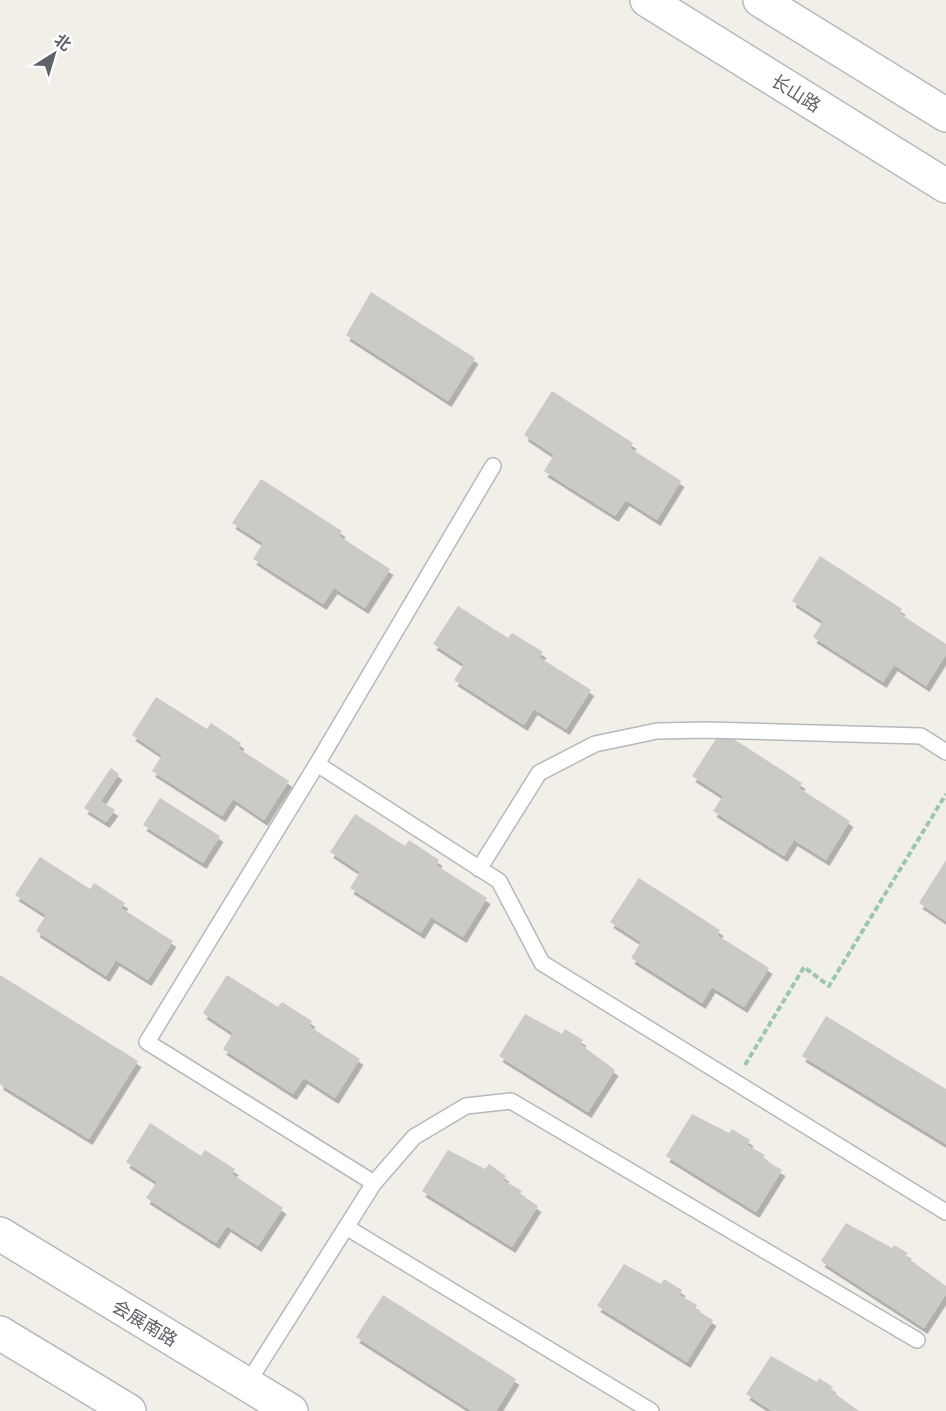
<svg xmlns="http://www.w3.org/2000/svg" width="946" height="1411" viewBox="0 0 946 1411" font-family="Mulish,'Noto Sans SC',sans-serif">
  <defs>
    <filter id="shadow"><feDropShadow dx="3.5" dy="6" stdDeviation="0" flood-color="#0004"/></filter>
  </defs>
  <rect width="100%" height="100%" fill="#f1efe8"/>
  <path fill="#cccac5" filter="url(#shadow)" d="M371 292 475 358 448 401 346 335Z
    M552 391 633 443 630 448 681 481 657 520 626 500 615 516 544 471 554 455 524 435Z
    M261 479 342 531 339 536 390 569 365 608 334 588 323 604 253 559 263 543 232 523Z
    M820 556 902 609 899 613 946 644V654L926 686 894 665 883 682 813 637 823 621 792 601Z
    M458 606 508 638 512 633 543 652 539 657 591 690 566 729 534 709 524 725 454 680 464 664 433 644Z
    M156 697 207 729 211 723 241 743 238 748 289 781 264 820 233 799 222 816 152 771 162 755 132 735Z
    M721 731 802 783 799 788 850 821 826 860 794 840 784 856 713 811 723 796 692 776Z
    M111 768 119 774 101 801 115 810 106 822 84 808Z
    M160 798 220 836 203 863 143 825Z
    M355 814 405 846 409 840 439 860 436 865 487 898 463 937 431 917 421 933 350 888 360 872 330 852Z
    M40 857 90 889 94 883 125 903 121 908 173 941 148 980 116 960 106 976 36 931 46 915 15 895Z
    M946 860V921L919 903Z
    M639 878 720 930 717 935 769 968 744 1007 712 987 702 1003 631 958 641 942 610 922Z
    M0 975 138 1061 89 1139 0 1084Z
    M227 975 278 1007 282 1002 312 1021 309 1026 360 1059 335 1098 304 1078 293 1094 223 1049 233 1033 203 1013Z
    M525 1014 562 1034 565 1029 583 1040 580 1044 615 1070 588 1112 499 1056Z
    M826 1016 946 1089V1144L802 1056Z
    M692 1114 729 1133 732 1129 750 1140 747 1145 765 1155 763 1159 782 1170 756 1212 666 1156Z
    M150 1123 201 1156 205 1150 235 1169 232 1174 283 1208 258 1246 227 1226 216 1243 146 1198 157 1182 126 1162Z
    M448 1150 485 1169 489 1164 506 1176 503 1180 522 1191 520 1194 538 1206 512 1247 422 1191Z
    M846 1223 892 1248 894 1245 908 1253 905 1256 946 1286V1294L924 1328 821 1261Z
    M624 1264 661 1284 664 1279 682 1290 679 1295 697 1305 695 1309 713 1320 687 1362 597 1306Z
    M383 1295 516 1379 496 1411H472L356 1337Z
    M771 1356 817 1382 819 1378 833 1387 830 1390 859 1411H772L746 1394Z"/>
  <g fill="none" stroke-linecap="round" stroke-linejoin="round">
    <defs>
      <path id="lane" d="M317 764 493 466
        M479 869 539 773 595 744 657 731 708 730 921 736 946 752
        M374 1183 147 1042 317 764 499 881 542 963 946 1212
        M346 1227 651 1411
        M247 1384 374 1183 414 1137 466 1106 511 1101 917 1340"/>
      <path id="secondary" d="M647 0 946 186
        M760 0 946 115
        M0 1234 291 1411
        M0 1333 129 1411"/>
    </defs>
    <use href="#lane" stroke="#b5b8bc" stroke-width="18"/>
    <use href="#secondary" stroke="#b6babf" stroke-width="36"/>
    <path stroke="#9cc7a9" stroke-width="4" stroke-dasharray="6 3" stroke-linecap="butt" d="M745 1065 804 967 829 986 946 794"/>
    <use href="#lane" stroke="#fff" stroke-width="15"/>
    <use href="#secondary" stroke="#fff" stroke-width="33"/>
  </g>
  <g text-anchor="middle" dominant-baseline="central" stroke-width="5" stroke-linejoin="round" paint-order="stroke">
    <g font-size="18" fill="#5f6368" stroke="#fff">
      <text transform="translate(796 93) rotate(32)">长山路</text>
      <text transform="translate(145 1323) rotate(31)">会展南路</text>
    </g>
  </g>
  <g transform="translate(54 54) rotate(37)" stroke="#ffffff" stroke-width="4.5" paint-order="stroke">
  <path d="M0-4.5L10 22L0 15L-10 22Z" fill="#5f6368"/>
  <text y="-9" font-size="16" font-weight="bold" text-anchor="middle" fill="#5f6368">北</text>
  </g>
</svg>
